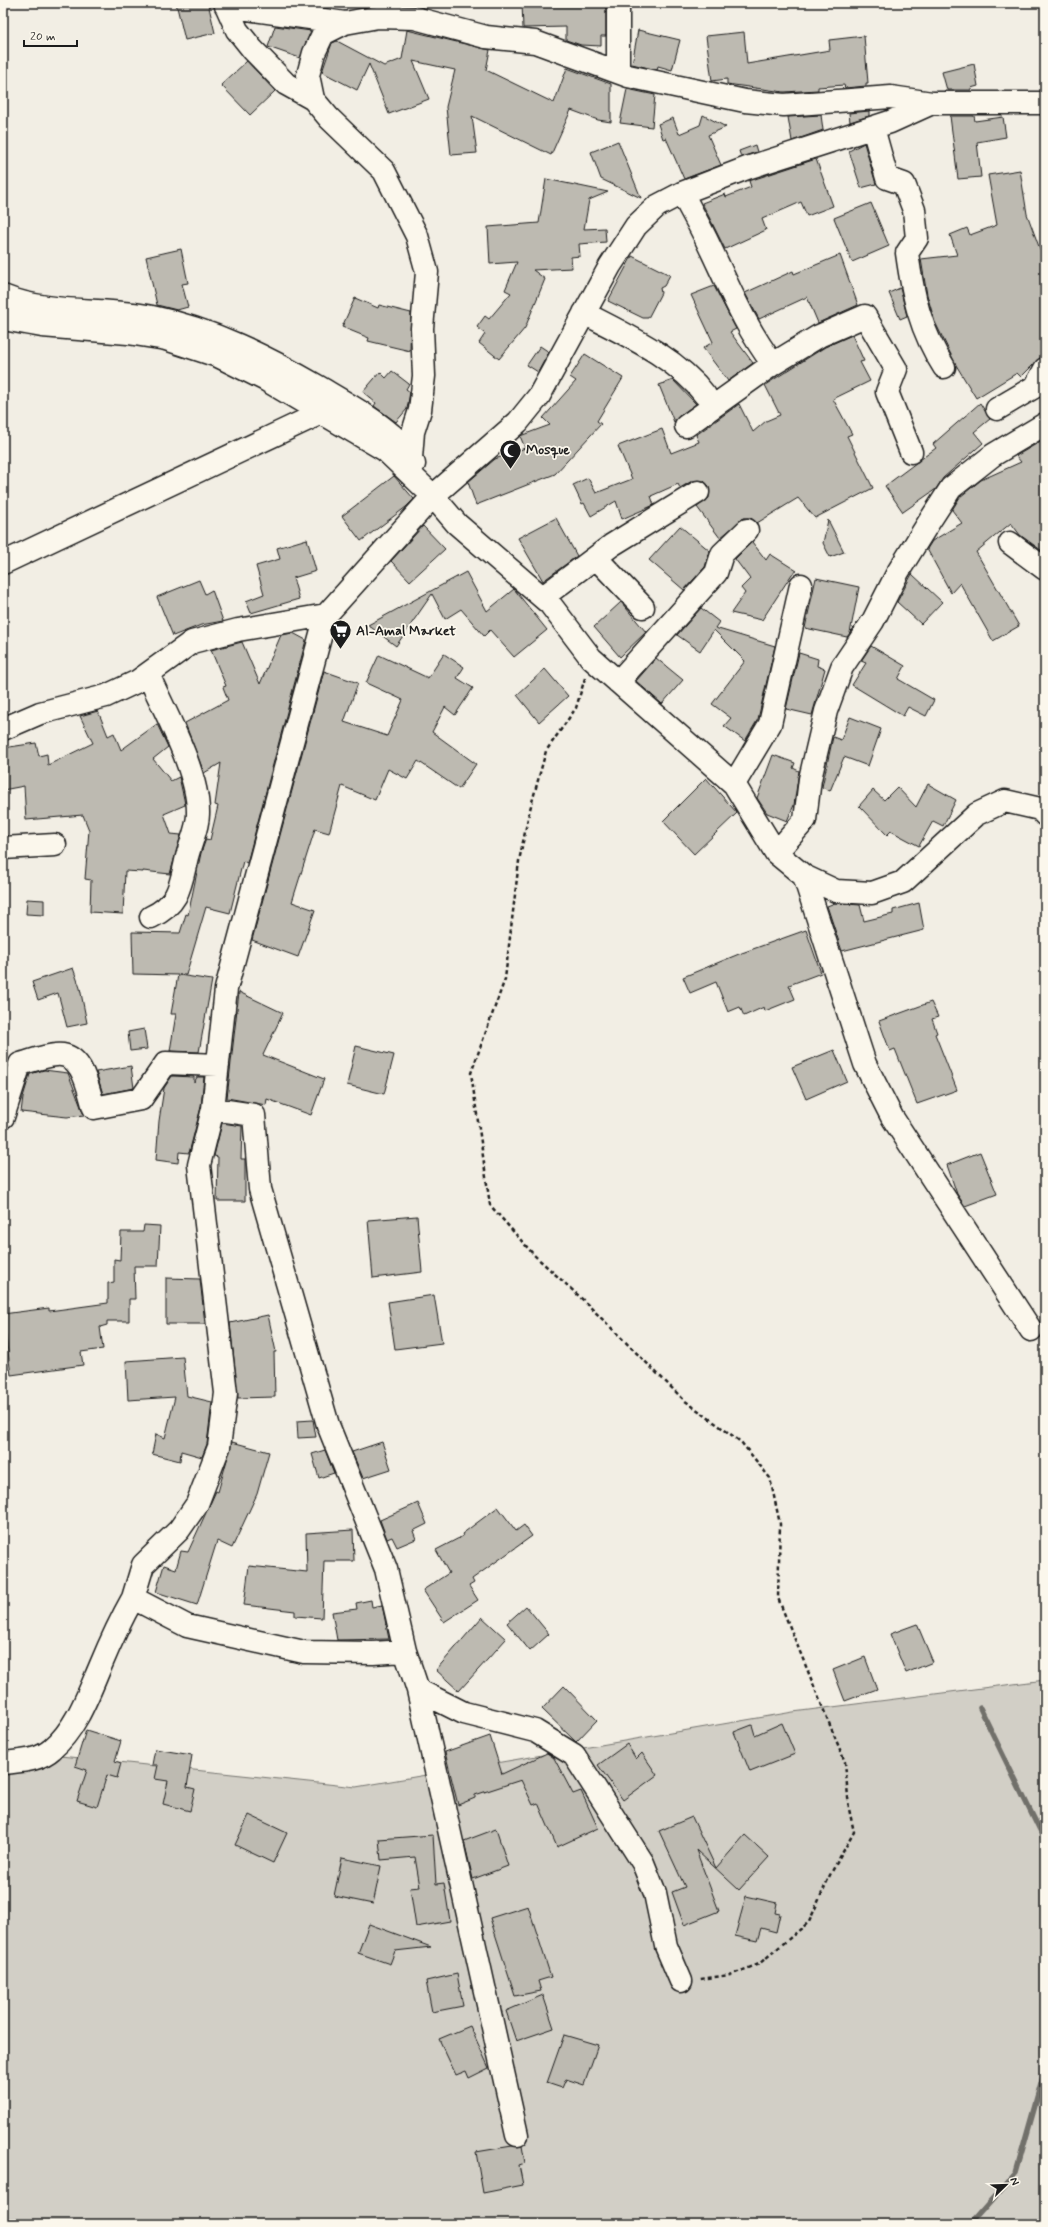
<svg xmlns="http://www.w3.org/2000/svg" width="1048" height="2227" viewBox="0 0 1048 2227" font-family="Mynerve,sans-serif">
  <rect width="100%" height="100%" fill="#f2eee4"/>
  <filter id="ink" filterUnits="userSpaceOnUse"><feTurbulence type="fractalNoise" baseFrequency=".025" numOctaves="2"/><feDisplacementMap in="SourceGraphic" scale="8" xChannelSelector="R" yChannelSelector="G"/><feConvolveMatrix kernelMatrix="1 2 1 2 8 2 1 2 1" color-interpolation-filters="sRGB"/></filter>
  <g filter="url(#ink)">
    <path fill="#d2cfc6" stroke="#777671" d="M1045 1680V2224H3V1750L356 1787 793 1712Z"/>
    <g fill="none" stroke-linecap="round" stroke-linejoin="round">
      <path stroke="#716f6b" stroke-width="5.5" d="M980 1708 1045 1841
        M971 2224 1016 2173 1045 2070"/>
    </g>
    <path fill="#bdbab1" stroke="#1c1c1c" d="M176 3H208L215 33 185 40Z
      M522 3H606V36H601V46L581 45 566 40V27L523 28Z
      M275 26 311 31 300 58 268 47Z
      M407 30 490 50 486 70 554 103 567 68 611 84V122L598 120 571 110 551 155 472 116 477 153 451 155 446 107 455 70 413 61 429 99 389 114 369 64 357 90 322 72 332 43 337 41 384 66 402 59Z
      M638 30 680 40 672 70 658 66 657 70 632 64Z
      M744 32 747 64 830 50 829 40 864 36 868 83H866V86L845 88 844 85 818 87V90L784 92 727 84V79L712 81 706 36Z
      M247 61 275 91 250 115 221 85Z
      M974 64 978 86 971 88V90H947L942 72Z
      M627 89 655 95 652 127 620 123Z
      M869 111V116L850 122 849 113Z
      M703 115 726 127 708 135 721 165 684 179 666 138 663 139 658 124 673 118 679 134 700 125Z
      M821 115 823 130 792 141 788 117Z
      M950 116H974L975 121 1003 117 1006 137 977 142 981 177 958 179Z
      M618 141 641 198 601 179 591 152Z
      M864 143 876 184 861 188 849 151Z
      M755 145 757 152 741 157 739 151Z
      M816 159 833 206 807 216 801 202 762 219 766 230 725 249 702 203 725 194 726 197 751 187 749 181Z
      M1020 170 1027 214 1045 263V353L1021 377 1017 373 976 398 956 365 935 322 927 295 921 259 957 255 950 235 967 228 970 235 997 225 988 175Z
      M546 179 608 192 589 200 584 229 605 228 606 242 579 244 580 256 571 257 572 268 533 270 545 279 525 328 499 359 479 343 485 334 477 327 485 316 489 319 511 293 505 290 517 262 490 264 488 227 539 223Z
      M871 203 889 246 852 262 834 218Z
      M181 249 188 283 182 284 188 307 177 310 157 305 146 257Z
      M840 255 858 305 818 323 807 297 759 319 745 293 793 271 794 274Z
      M632 256 670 275 664 286 660 288 661 293 648 318H643L608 301Z
      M714 286 736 329 730 332 753 363 728 381 703 348 713 342 691 295Z
      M900 288 907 316 900 319 889 293Z
      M355 298 378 308 379 305 411 313 410 351 368 341 369 338 342 327Z
      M852 335 864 361 860 362 870 381 833 399 852 434 847 436 873 488 815 518 798 498 757 523 751 518H744L720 538 697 507 709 498V486L704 481H692L680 488 678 484 651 496 654 505 622 519 616 501 591 516 584 503 582 504 573 485 588 478 596 493 632 479 618 446 662 429 671 453 699 442 696 435 739 404 753 432 766 421 780 415 765 385 825 347Z
      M540 346 549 352 538 372 527 365Z
      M585 354 623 378 597 421 601 424 555 474 476 505 468 482 495 459 525 448 520 436 550 425 543 418 576 381 570 377Z
      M392 371 409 384 406 389 410 392 407 409 396 422 374 406 376 403 363 392 380 372 386 378Z
      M673 380 696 404 679 416 674 422 659 385Z
      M980 403 990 419 974 432 983 443 943 478 936 489 903 512 885 486 936 448 933 444Z
      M1043 440 1045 443V553L1020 535 1011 523 976 552 1019 626 993 641 960 583 951 593 927 549 932 541 962 523 952 510 960 497 981 480 1021 462 1016 456Z
      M394 476 414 499 406 507 361 541 342 516Z
      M556 518 577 556 543 581 518 538Z
      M828 520 844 552 830 557 823 543Z
      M423 526 445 549 410 581 391 561Z
      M680 526 710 551 705 567 684 590 649 560Z
      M307 539 316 571 293 578 299 599 251 613 246 601 264 594 256 566 280 559 277 548Z
      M752 542 766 560 770 554 797 571 792 574 762 620 731 613 745 593 741 588 750 579 735 559Z
      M466 572 487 611 514 589 547 630 514 657 490 630 484 636 461 609 445 619 432 594 396 646 368 625Z
      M912 574 942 602 921 624 897 602Z
      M816 578 859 587 850 633 847 637 805 628Z
      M199 580 205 594 212 590 223 621 201 625 173 636 157 597Z
      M621 602 646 632 620 657 594 627Z
      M701 608 719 622 715 628 775 646 758 719 745 741 724 726 731 718 712 704 745 661 714 630 700 651 677 635Z
      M293 633 306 640 247 863 243 861 230 913 206 907 186 975H179L212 980 199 1052 170 1051 176 1014H171L178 975 133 974 132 932 180 933 186 914 188 915 201 853 206 839 210 840 218 806 215 805 221 763 204 773 185 723 228 700 223 687 226 686 211 650 242 642 260 684 281 635Z
      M871 646 905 666 898 679 934 700 926 716 908 707 903 716 852 685 866 663 861 661Z
      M799 653 818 659 817 666 825 669 812 715 786 709Z
      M444 654 464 667 457 678 473 688 455 715 445 707 432 732 476 764 459 789 418 761 407 779 388 769 375 800 342 786 329 833 315 829 292 902 315 910 298 957 252 940 324 671 358 683 344 722 387 736 403 700 366 683 379 655 428 678Z
      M656 658 683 680 662 704 636 681Z
      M545 669 568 696 539 722 517 695Z
      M98 711 108 736 114 733 121 750 157 724 168 747 153 759 171 781 179 777 184 799 185 805 164 814 171 834 181 835 170 874 143 871V872L125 871 123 914 90 912 91 880 85 879 89 830 83 815 26 820 24 786 3 790V748L36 743 39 756 47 754 48 765 93 743 80 716Z
      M850 717 881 729 868 766 844 757 830 791 822 787 833 737 841 740Z
      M773 755 795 763 793 768 799 771 794 805 787 821 767 813 757 798Z
      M706 778 737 813 694 854 663 821Z
      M928 784 956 800 943 826 933 821 919 846 891 831 887 835 859 806 873 790 884 800 897 787 916 807Z
      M27 899 44 900V915L26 914Z
      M835 903 860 905 864 921 893 914V910L919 903 924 930 842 951 827 906Z
      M806 930 821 973 789 985 795 999 765 1011 764 1007 744 1016 740 1007 728 1012 716 982 690 993 683 977 739 954Z
      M73 968 80 988 87 1023 67 1027 58 993 38 1000 32 982Z
      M239 992 283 1013 263 1055 324 1079 311 1115 267 1099 266 1105 227 1098Z
      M931 1002 938 1017 932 1019 937 1033 935 1034 957 1090 917 1104 895 1049 890 1051 879 1021Z
      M144 1029 147 1049 130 1051 128 1032Z
      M356 1046 394 1055 384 1094 347 1085Z
      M834 1050 847 1081 806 1099 792 1067Z
      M131 1066 134 1088 103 1094 96 1072Z
      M44 1070 68 1073 84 1115 67 1117 21 1112 23 1097 30 1074Z
      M172 1076 194 1077V1083L197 1077H204L201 1107 189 1153 179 1152 178 1163 156 1160 159 1121 164 1088Z
      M222 1123 242 1126 241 1159H245V1201H217L218 1157 214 1156Z
      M980 1152 997 1194 965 1206 957 1194 947 1165Z
      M417 1216 422 1272 373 1278 368 1220Z
      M144 1225 160 1226 158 1266H134L135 1299H129V1321H107V1325L100 1327 103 1349 81 1352 83 1365 11 1375 3 1314 49 1308V1311L108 1303V1283L114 1282V1259L120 1260 121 1232H143Z
      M166 1278 200 1279 205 1324H166Z
      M434 1295 442 1343 395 1349 388 1302Z
      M268 1315 276 1352H274L275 1397 238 1398 230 1323Z
      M183 1357 187 1396 212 1402 207 1444 202 1457 181 1451 180 1461 152 1454 156 1434 165 1438 175 1397 128 1400 126 1361Z
      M313 1420 316 1437 298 1438 297 1421Z
      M232 1442 269 1452 257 1494 232 1548 217 1541 197 1605 156 1592 164 1565 176 1569 181 1551 188 1552 216 1491 218 1492Z
      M382 1442 391 1469 363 1478 352 1452Z
      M325 1450 334 1473 319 1478 312 1454Z
      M418 1503 427 1524 413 1531 416 1539 397 1547 392 1537 387 1539 380 1520Z
      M498 1507 516 1531 524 1525 532 1536 472 1579 474 1583 469 1586 478 1600 444 1622 423 1590 449 1573 436 1550 463 1536 462 1534Z
      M353 1530 354 1561H324L322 1618 295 1616V1611L244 1605 249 1566 307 1572 306 1533Z
      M371 1600 372 1607 382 1605 389 1639 337 1640 332 1612 357 1609 356 1603Z
      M526 1606 549 1634 530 1651 507 1623Z
      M482 1617 506 1639 459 1691 436 1670Z
      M917 1624 933 1662 906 1673 890 1634Z
      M865 1657 877 1689 845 1701 833 1670Z
      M564 1686 597 1720 576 1742 542 1709Z
      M782 1723 795 1754 750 1772 734 1732 752 1725 755 1735Z
      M86 1730 121 1741 115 1761 121 1763 117 1778 107 1775 97 1807 77 1801 87 1770 75 1766Z
      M490 1736 502 1774 547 1753 554 1758 573 1794 581 1791 598 1828 557 1847 538 1803 533 1805 521 1780 475 1795V1798L458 1805 445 1752Z
      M627 1744 636 1759 642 1753 657 1775 623 1800 598 1765Z
      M155 1749 192 1755 187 1787 195 1789 190 1811 163 1804 168 1781 155 1779 158 1765H152Z
      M249 1815 287 1833 273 1863 235 1845Z
      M692 1817 716 1868 745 1835 769 1857 739 1890 696 1850 719 1911 684 1925 672 1892 685 1887 659 1831Z
      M496 1829 508 1866 473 1879 464 1841Z
      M433 1835 436 1884 444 1883 450 1921 416 1927 410 1888 420 1887 415 1857 381 1860 379 1839Z
      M342 1858 381 1866 373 1904 334 1896Z
      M746 1896 777 1903 775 1913 780 1914 776 1932 761 1928 757 1941 735 1936Z
      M528 1906 551 1977 538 1981 541 1991 515 1996 490 1918Z
      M369 1924 431 1947 395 1951 390 1964 358 1953Z
      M457 1974 463 2006 432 2012 426 1981Z
      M543 1995 554 2028 516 2041 506 2011Z
      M470 2026 489 2068 469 2078 466 2071 456 2075 439 2039Z
      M564 2035 598 2045 584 2085 566 2079 562 2088 547 2083Z
      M512 2146H522L525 2163 519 2165 523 2185 483 2193 476 2152Z"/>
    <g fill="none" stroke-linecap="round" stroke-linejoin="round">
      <defs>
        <path id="minor" d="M225 3 237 30 253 50 286 84 313 99
          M226 6 345 23
          M618 72V3
          M873 128 887 178 904 184 914 210 917 238 907 253C913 296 920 330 944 367
          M682 193C690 209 699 224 706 239 727 282 744 326 773 364L819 336 865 316 896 369 887 392 911 452
          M3 296C50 315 104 307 152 317 212 329 267 357 319 387 344 402 370 416 392 435 401 442 409 454 414 464
          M584 313C626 335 676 357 705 395
          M3 319 42 326 128 333 166 339 218 356 266 380 385 450 433 496 457 524 550 604 591 658 734 784 776 853 804 876 836 891 872 893 903 882 977 814 1005 801 1040 809 1045 815
          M997 409 1036 386 1045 369
          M686 426 773 364
          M411 458 413 432 420 410 424 376 422 328 427 272 417 236 384 171 329 118 313 99 308 75 314 53 323 34 345 23 378 17 415 18 486 37 535 42 628 76 745 101 784 105 891 97 932 103
          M1010 543 1045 569
          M596 558 643 607
          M3 563 321 413 328 403
          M543 597 612 545 698 492
          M148 674C165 713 199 772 198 814 198 829 189 846 186 861 180 888 178 904 151 917
          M618 682 716 573 722 554 747 530
          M3 729 40 713 106 696 138 681 192 642 238 630 326 615
          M734 784 770 724 801 585
          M3 848 55 845
          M776 853 805 820 810 779 826 711 842 667 873 621 898 572 929 522 951 488 993 455 1045 424
          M804 876 865 1064 892 1117 1031 1330
          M213 1109 254 1115 260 1189 328 1425 386 1569 405 1651
          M3 1117 20 1064C31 1061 44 1056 56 1055 83 1052 88 1089 94 1108L141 1099 166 1063 218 1065
          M418 1690 464 1713 535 1731 574 1755 643 1863 655 1893 666 1946 681 1981
          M3 1763C20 1761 39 1761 52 1749 76 1729 88 1695 100 1667 110 1643 120 1621 133 1598
          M517 2135 418 1690 405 1651 373 1653 304 1652 187 1626 133 1598 143 1565 179 1530 197 1504 219 1447 226 1393 199 1165 213 1109 226 989 326 615 433 496 518 422 539 396 610 266 636 226 657 206 682 193 747 168 890 122 932 103H1045"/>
      </defs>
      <use href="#minor" stroke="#1c1c1c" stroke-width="25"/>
      <path stroke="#1c1c1c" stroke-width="2.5" stroke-dasharray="4 3" stroke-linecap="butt" d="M585 678 576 708 546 751 529 813 519 861 505 979 471 1073 490 1205 534 1255 579 1296 684 1400 741 1442 770 1478 780 1524 778 1598 845 1762 849 1809 854 1832 830 1875 809 1922 759 1964 730 1975 700 1979"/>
      <use href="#minor" stroke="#fbf7ec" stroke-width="22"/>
    </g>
  </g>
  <defs>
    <symbol id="mosque-pin" viewBox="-11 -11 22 30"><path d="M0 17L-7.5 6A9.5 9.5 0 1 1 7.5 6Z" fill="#1c1c1c" stroke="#fbf7ec"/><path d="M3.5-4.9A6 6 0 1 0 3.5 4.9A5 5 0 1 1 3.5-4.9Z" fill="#fff"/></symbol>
    <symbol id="supermarket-pin" viewBox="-11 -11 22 30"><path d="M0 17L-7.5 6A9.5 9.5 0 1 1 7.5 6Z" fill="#1c1c1c" stroke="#fbf7ec"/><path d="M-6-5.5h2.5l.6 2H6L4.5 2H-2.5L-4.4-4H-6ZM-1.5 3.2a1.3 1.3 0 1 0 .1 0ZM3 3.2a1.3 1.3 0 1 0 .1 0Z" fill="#fff"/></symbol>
  </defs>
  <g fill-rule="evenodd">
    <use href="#mosque-pin" x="498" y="438" width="25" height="34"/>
    <use href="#supermarket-pin" x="328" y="618" width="25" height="34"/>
  </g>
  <g text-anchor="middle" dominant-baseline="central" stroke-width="3.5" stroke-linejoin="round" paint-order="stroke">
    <g font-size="14" font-weight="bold" fill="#1c1c1c" stroke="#fbf7ec" text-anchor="start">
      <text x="526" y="450">Mosque</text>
      <text x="356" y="631">Al-Amal Market</text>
    </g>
  </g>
  <rect width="1048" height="2227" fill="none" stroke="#fbf7ec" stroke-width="16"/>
  <rect x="8" y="8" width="1032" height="2211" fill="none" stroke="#1c1c1c" stroke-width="1.5" filter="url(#ink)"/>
  <g transform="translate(1006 2185) rotate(67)" stroke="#fbf7ec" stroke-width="3" paint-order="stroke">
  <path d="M0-3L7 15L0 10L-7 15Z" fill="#1c1c1c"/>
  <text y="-6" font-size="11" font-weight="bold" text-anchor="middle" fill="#1c1c1c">N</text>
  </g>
  <path d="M24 40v6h53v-6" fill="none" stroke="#1c1c1c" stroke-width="2"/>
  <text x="30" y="40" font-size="12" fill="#1c1c1c" stroke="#fbf7ec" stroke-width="3" paint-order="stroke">20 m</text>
</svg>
